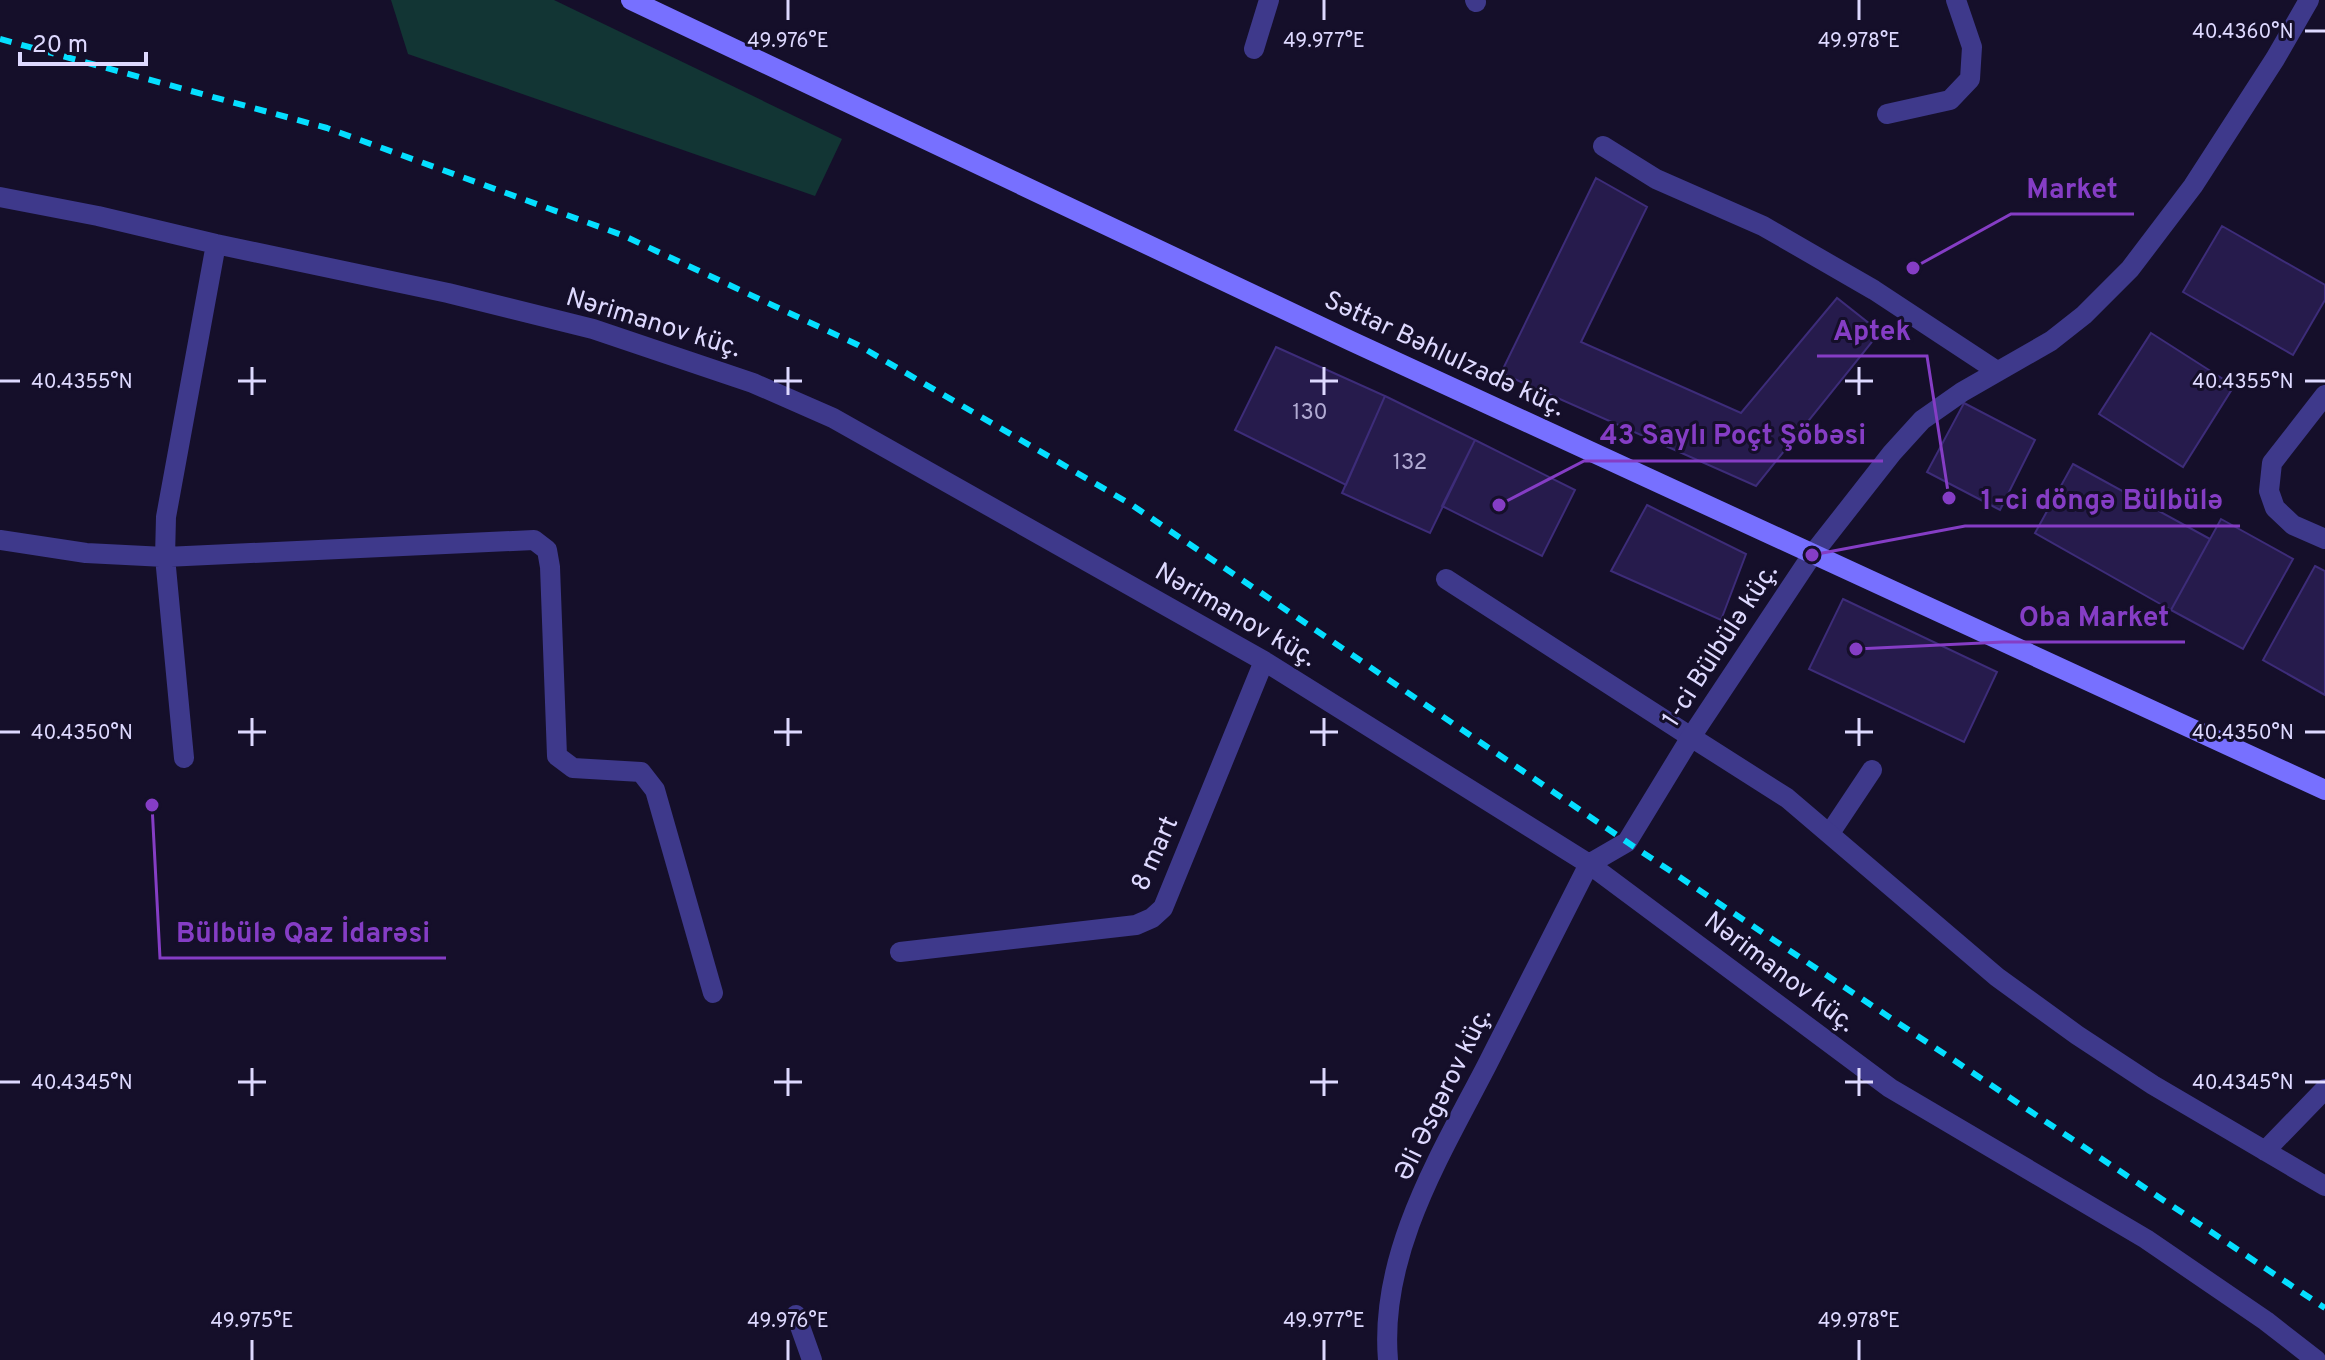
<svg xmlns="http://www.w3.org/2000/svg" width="2325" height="1360" viewBox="0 0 2325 1360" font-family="Overpass,sans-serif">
  <rect width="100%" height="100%" fill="#150f2a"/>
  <path fill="#123534" d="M391 0H554L842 139 815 196 408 54Z"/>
  <path fill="#261b4c" stroke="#3d2c79" stroke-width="2" d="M1596 178 1647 207 1581 342 1741 413 1837 298 1880 332 1756 486 1501 373Z
    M2222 226 2325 285V300L2293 355 2183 292Z
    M2151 333 2234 386 2183 467 2099 414Z
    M1276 347 1385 396 1346 485 1235 430Z
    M1385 396 1475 440 1430 533 1342 493Z
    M1964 403 2035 440 2000 510 1927 472Z
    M1475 440 1575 490 1542 556 1442 506Z
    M2073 464 2210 539 2171 610 2035 533Z
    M1647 505 1746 554 1721 620 1611 571Z
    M2221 519 2293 559 2243 649 2171 610Z
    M2315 566 2325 571V695L2263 660Z
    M1843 599 1997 672 1964 742 1809 669Z"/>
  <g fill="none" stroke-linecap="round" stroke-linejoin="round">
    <path stroke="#3e398b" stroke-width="20" d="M1446 579 1691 737
      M1830 833 1872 770"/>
    <path stroke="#3e398b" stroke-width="20" d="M1475 0 1476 2
      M1254 49 1269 0
      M1887 114 1950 100 1970 79 1972 47 1956 0
      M1603 146 1656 179 1763 226 1874 290 1997 371
      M0 197 98 216 216 244 448 293 593 329 753 383 833 418 1264 661 1589 864 1890 1088 2146 1239 2266 1321 2316 1360
      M2325 395 2272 463 2269 491 2275 508 2293 525 2325 539
      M0 540 86 553 165 557 534 540 547 550 550 567 557 756 573 768 641 772 655 790 713 993
      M1691 737 1787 798 1997 977 2077 1035 2153 1085 2325 1186
      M184 758 165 557 166 517 216 244
      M900 952 1136 925 1152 918 1163 908 1264 661
      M2265 1151 2325 1089
      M796 1315 812 1360
      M1388 1360C1379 1254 1440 1156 1487 1065 1521 998 1555 931 1589 864L1627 842 1691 737 1812 555 1892 453 1922 420 1962 392 2051 341 2084 315 2130 269 2193 186 2275 59 2309 0"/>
    <path stroke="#7770ff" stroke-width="20" d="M631 0 1351 341 2325 790"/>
    <path stroke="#05dfff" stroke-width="6" stroke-dasharray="12 10" stroke-linecap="butt" d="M0 39 327 128 622 235 858 345 1132 505 1627 842 2325 1308"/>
  </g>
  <path fill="none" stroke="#ded9ff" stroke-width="3" d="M788 0V20M1324 0V20M1859 0V20M2305 31H2325M252 367V395M788 367V395M1324 367V395M1859 367V395M0 381H20M238 381H266M774 381H802M1310 381H1338M1845 381H1873M2305 381H2325M252 718V746M788 718V746M1324 718V746M1859 718V746M0 732H20M238 732H266M774 732H802M1310 732H1338M1845 732H1873M2305 732H2325M252 1068V1096M788 1068V1096M1324 1068V1096M1859 1068V1096M0 1082H20M238 1082H266M774 1082H802M1310 1082H1338M1845 1082H1873M2305 1082H2325M252 1340V1360M788 1340V1360M1324 1340V1360M1859 1340V1360"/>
  <g text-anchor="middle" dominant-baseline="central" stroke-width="6" stroke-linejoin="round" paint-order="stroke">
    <g font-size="22" fill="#b0aad2">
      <text x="1310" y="413">130</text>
      <text x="1410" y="463">132</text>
    </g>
    <g font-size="26" fill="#ded9ff" stroke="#150f2a">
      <text transform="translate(653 324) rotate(17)">Nərimanov küç.</text>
      <text transform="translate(1444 355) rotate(25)">Səttar Bəhlulzadə küç.</text>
      <text transform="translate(1235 616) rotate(30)">Nərimanov küç.</text>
      <text transform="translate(1721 646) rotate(-57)">1-ci Bülbülə küç.</text>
      <text transform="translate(1156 854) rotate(-66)">8 mart</text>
      <text transform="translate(1779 973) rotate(37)">Nərimanov küç.</text>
      <text transform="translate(1444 1095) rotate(-64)">Əli Əsgərov küç.</text>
    </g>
  </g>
  <g font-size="20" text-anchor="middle" fill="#ded9ff" stroke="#150f2a" stroke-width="6" stroke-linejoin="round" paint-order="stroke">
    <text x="2243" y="38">40.4360°N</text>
    <text x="788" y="47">49.976°E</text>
    <text x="1324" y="47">49.977°E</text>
    <text x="1859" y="47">49.978°E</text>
    <text x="82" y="388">40.4355°N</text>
    <text x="2243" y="388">40.4355°N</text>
    <text x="82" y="739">40.4350°N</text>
    <text x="2243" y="739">40.4350°N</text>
    <text x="82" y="1089">40.4345°N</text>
    <text x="2243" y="1089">40.4345°N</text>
    <text x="252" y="1327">49.975°E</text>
    <text x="788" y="1327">49.976°E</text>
    <text x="1324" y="1327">49.977°E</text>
    <text x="1859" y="1327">49.978°E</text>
  </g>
  <path fill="none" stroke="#853dc5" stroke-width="3" d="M1913 268L2011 214H2134M1949 498L1927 356H1817M1499 505L1584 461H1883M1812 555L1965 526H2240M1856 649L2003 642H2185M152 805L160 958H446"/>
  <g fill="#853dc5" stroke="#150f2a" stroke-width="3">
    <circle cx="1913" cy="268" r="8"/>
    <circle cx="1949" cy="498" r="8"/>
    <circle cx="1499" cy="505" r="8"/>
    <circle cx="1812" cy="555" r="8"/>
    <circle cx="1856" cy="649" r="8"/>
    <circle cx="152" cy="805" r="8"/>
  </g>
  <g font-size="28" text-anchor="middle" font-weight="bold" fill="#853dc5" stroke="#150f2a" stroke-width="6" stroke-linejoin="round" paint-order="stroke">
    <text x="2072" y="198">Market</text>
    <text x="1872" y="340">Aptek</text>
    <text x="1733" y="444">43 Saylı Poçt Şöbəsi</text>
    <text x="2102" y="509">1-ci döngə Bülbülə</text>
    <text x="2094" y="626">Oba Market</text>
    <text x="303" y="942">Bülbülə Qaz İdarəsi</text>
  </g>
  <path d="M20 52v12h126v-12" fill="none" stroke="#ded9ff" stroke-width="4"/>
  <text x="32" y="52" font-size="24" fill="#ded9ff" stroke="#150f2a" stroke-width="6" paint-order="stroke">20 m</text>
</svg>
